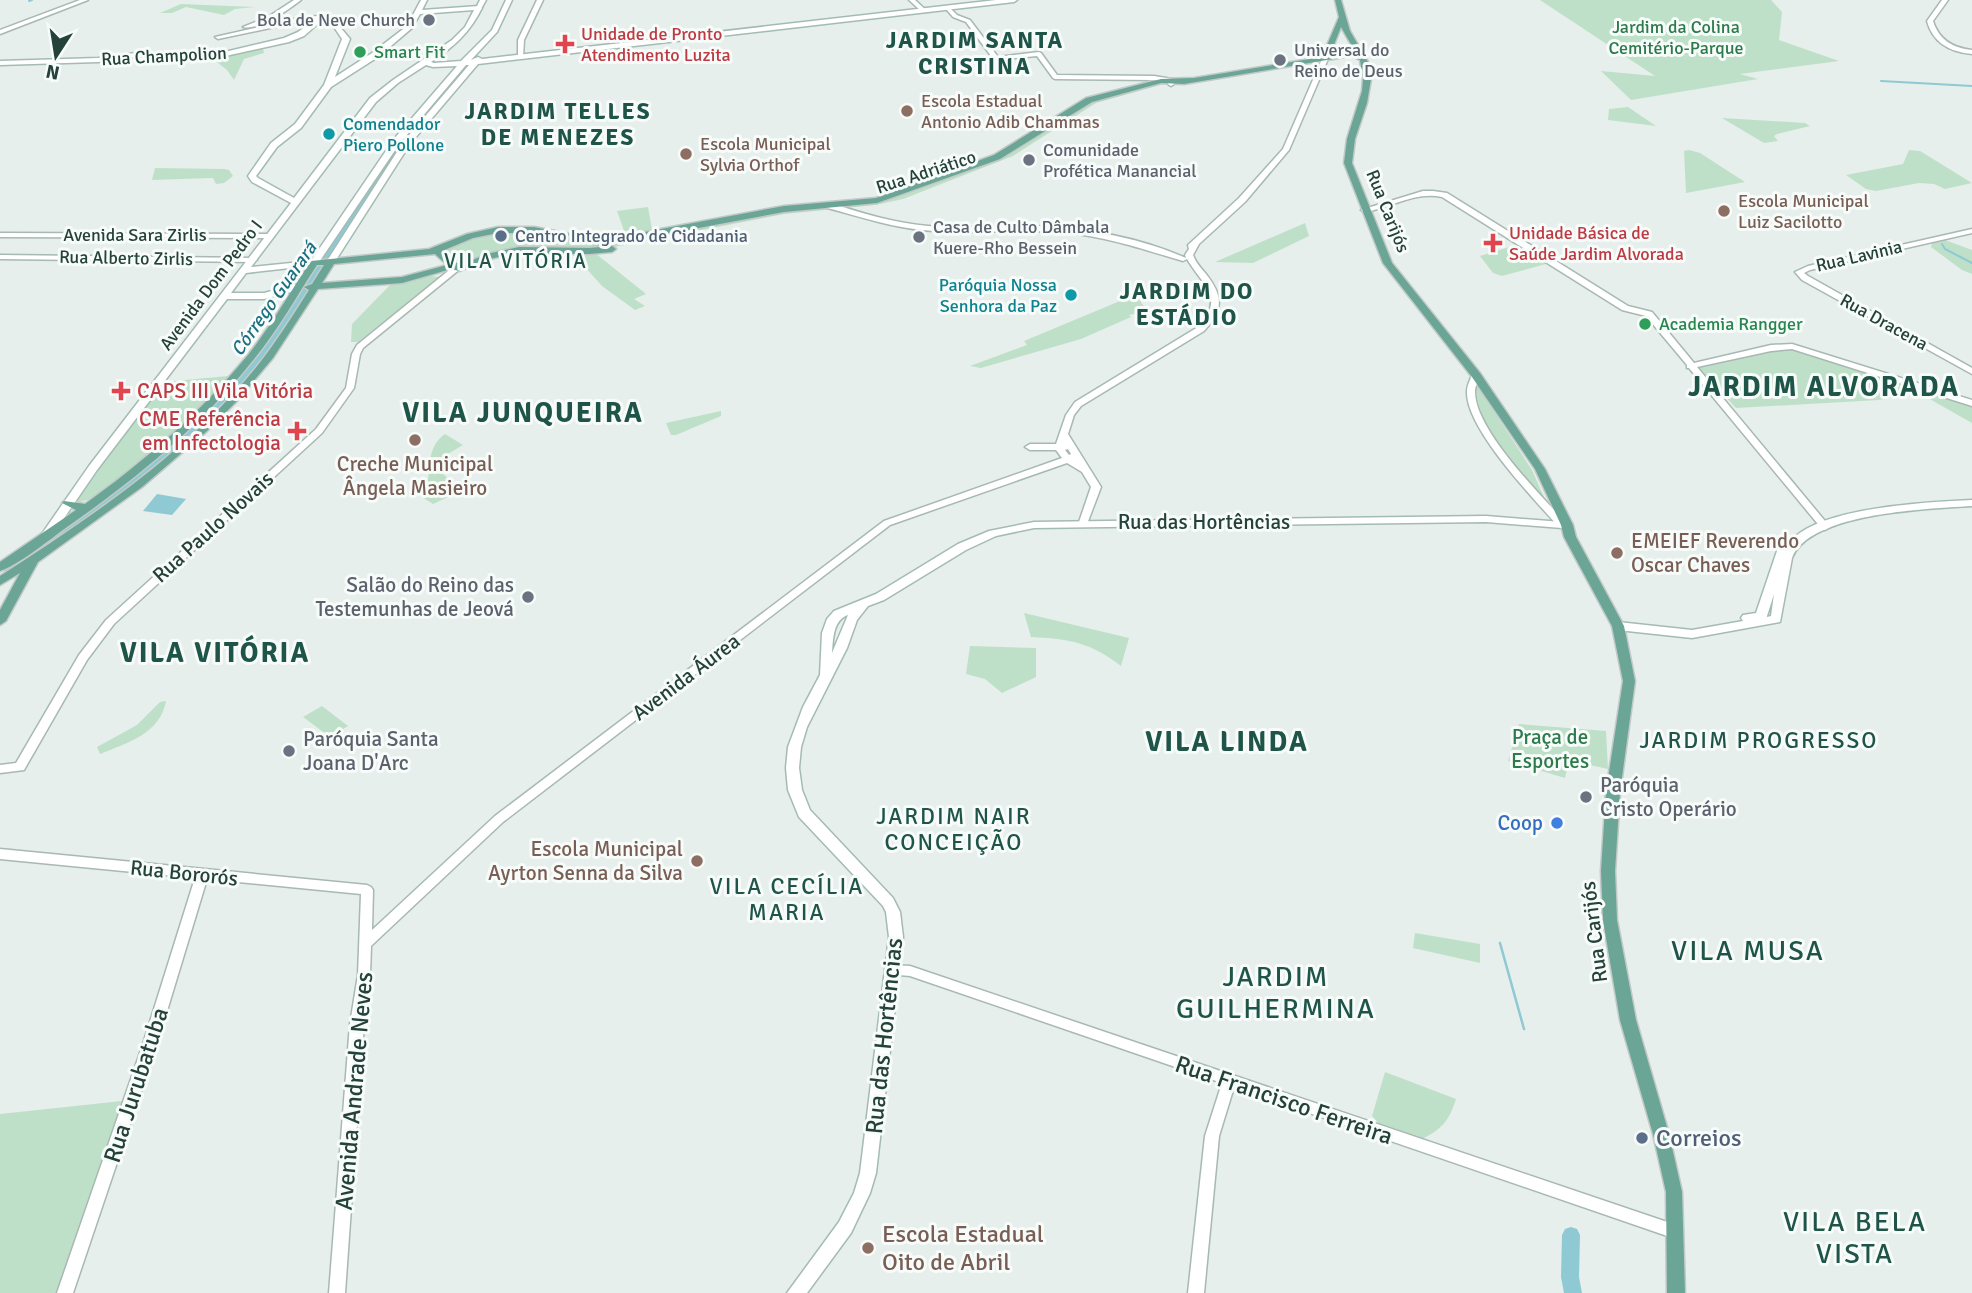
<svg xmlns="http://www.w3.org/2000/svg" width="1972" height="1293" viewBox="0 0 1972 1293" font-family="Signika,sans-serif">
  <rect width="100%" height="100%" fill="#e6efeb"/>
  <path fill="#bfe0c8" d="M1540 0H1771L1782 12 1779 40 1839 61 1740 74 1758 79 1631 100 1601 71 1655 76Z
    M181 4 255 7 235 9 224 15 186 7 172 13H160Z
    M263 48 264 53 244 59 234 80 227 70 213 59Z
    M1158 83H1167L1096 103 1013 156 903 199 875 205 784 214 609 248 607 244 759 215 889 198 999 158 1091 101Z
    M1628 107 1656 126 1608 120 1609 109Z
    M1722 118 1805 123 1810 126 1777 134 1774 136 1778 141 1764 143Z
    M1689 150 1700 153 1745 182 1686 193 1684 151Z
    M1909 150 1920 151 1972 183 1945 189 1934 184 1919 183 1876 191 1866 189 1846 175 1903 164Z
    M155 168 224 169 229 170 233 176 224 183 216 184 213 178 152 180Z
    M648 207 652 230 626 236 617 211Z
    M1305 223 1309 236 1253 263 1215 262Z
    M521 230 599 245 602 248 489 254 457 264 440 250 487 233Z
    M1945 240 1972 250V274L1962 270 1931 247 1932 243Z
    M1519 244 1547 262 1546 264 1502 276 1493 273 1480 256Z
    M595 253 646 294 634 299 645 306 635 310 602 286 576 257Z
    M430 276 440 277 358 342H351L352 324 392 283Z
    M1132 296 1139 299 1147 311 1129 315 1131 317 1081 339 981 368 970 366 1027 345 1024 341Z
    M1787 348 1806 351 1909 387 1903 388 1893 397 1879 400 1736 408 1698 368Z
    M228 376C209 400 104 504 78 502L77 499 164 382Z
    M1475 382 1532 470 1544 497C1512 464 1478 431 1475 382Z
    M1913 388 1972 405V423L1912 389Z
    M721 411V416L676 435H671L666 423Z
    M445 434 463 445 443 457 439 470 461 491 433 504 422 497C435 476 422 450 445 434Z
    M1024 613 1129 638 1121 666C1090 642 1069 639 1031 637Z
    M970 646 1036 648V677L1002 693 985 679 966 674Z
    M166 701C160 734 127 743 100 754L97 747 137 725 160 702Z
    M322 706 348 726 330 737 303 717Z
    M1519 724 1606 731 1608 769 1585 764H1568L1565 778 1508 761Z
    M1415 933 1480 944V963L1413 948Z
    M1385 1072 1456 1099C1449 1121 1442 1129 1422 1139L1382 1127 1372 1116Z
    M122 1101 56 1293H0V1114Z"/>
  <path fill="#8ec9d4" d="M157 494 186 499 172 515 143 511Z"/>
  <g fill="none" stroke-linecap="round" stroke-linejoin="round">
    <path stroke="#8ec9d4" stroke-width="2" d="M29 1 32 0
      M1881 81 1972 86
      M1942 244 1945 249 1972 263"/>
    <path stroke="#8ec9d4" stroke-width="2.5" d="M1500 943 1524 1029"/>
    <path fill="#8ec9d4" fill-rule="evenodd" d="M464 63 471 65C442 101 410 134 384 172 338 240 301 313 249 376 183 456 97 515 11 571H3L1 568 3 565C89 510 175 452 241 373 293 312 330 240 374 174 401 135 433 100 464 63Z
      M1571 1227 1577 1229 1580 1235 1579 1277 1582 1293H1564L1561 1277 1562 1235 1565 1229Z"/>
    <defs>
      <path id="tertiary" d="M80 0H88L0 34V30Z
        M294 0H301C288 10 258 31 243 27L268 17Z
        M480 0H486L481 9 479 10 476 8Z
        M537 0H543L524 40 523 57 518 58V40Z
        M909 0H915L927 11 922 12Z
        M1942 0H1948L1933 21C1939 40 1953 48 1972 50V54C1950 52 1933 43 1927 21Z
        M948 6 957 15 970 20 998 57 1039 52 1041 53 1057 75 1154 76 1172 79 1174 84 1171 86 1169 85 1167 82 1154 80 1055 79 1053 78 1037 56 994 60 966 22 953 17 946 9 945 8Z
        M320 16 323 18 322 19 303 21 218 39 215 37 303 17Z
        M1325 57 1328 59 1289 150 1245 202 1199 244 1193 255C1196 263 1201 268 1206 274 1224 297 1223 310 1204 331L1081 406 1074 415 1068 434 1101 487 1087 524H1081L1079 522 1091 487 1082 472 1067 463 890 525 503 822 371 946 370 975 364 1024 345 1293H329L350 1024 358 975 361 894 207 879 157 1044 73 1293H57L143 1044 195 878 0 859V849L367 885 371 887 373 890 372 930 495 816 884 521 1062 458 1056 450H1030L1025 447 1030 444H1056L1066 415 1075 402 1198 327C1226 297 1203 286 1187 259L1183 261C1145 250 1108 237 1068 233 1024 228 979 234 934 231 896 229 861 217 824 207V203H830C862 213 894 223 928 226 962 229 996 226 1030 226 1082 227 1138 237 1186 258L1185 255 1189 249 1188 245 1239 198 1283 149 1322 59ZM1068 449 1071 454 1069 455 1065 450Z
        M1423 191H1433L1447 193 1628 306 1652 312 1694 363 1771 345 1792 344 1972 400V406L1792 349 1771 351 1697 367 1830 527 1825 530 1822 529 1689 368H1687V365L1646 316 1622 310 1442 197C1415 191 1391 208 1365 212L1361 210Z
        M1972 229V233L1810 270 1804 273 1808 276 1972 368V374L1802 280 1795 272 1808 266Z
        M0 233 270 234 274 236 270 238 0 237Z
        M0 255 253 258 257 260 253 262 0 259Z
        M453 267H456L460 269 363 348 360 354 354 388 322 433 114 624 87 660 24 770 0 773V765L16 763 79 655 106 620 316 429 346 388 352 354 357 345Z
        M1476 372 1480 375C1479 380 1475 386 1475 391 1474 429 1540 494 1565 522L1570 523 1572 525 1570 527H1559C1534 499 1465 428 1467 391 1467 386 1470 380 1472 375Z
        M893 965 910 966 1676 1225 1681 1227 1683 1232 1681 1237 1676 1239 1234 1087 1219 1136 1204 1293H1188L1205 1136 1222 1083 910 976 888 974 887 970 888 966Z"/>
      <path id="secondary" d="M421 0H427L422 10 479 6 482 8C470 32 454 47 431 62L434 63 461 61 492 30 506 0H512L497 32 471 60 478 57 482 59 996 0H1017L1014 2 478 64 410 144 334 263H328L327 261 404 141 469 65H466L400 143 317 265 246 273 231 293H264L298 284 301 285V289L264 299H227L97 470 49 540H41L39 538 89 466 291 203 252 182 248 176 271 143 295 124 324 85 342 39 332 24 321 21 304 36 289 42 212 59 184 60 143 56 98 62 0 65V61L98 58 143 52 184 56 212 55 284 38 298 32 320 16 336 22 350 39 335 77 372 53 407 26ZM474 10 465 27 452 40 393 80 370 98 294 198 258 178 256 176 277 147 301 128 331 87 378 57 412 28 420 14ZM426 65 433 67 457 66 394 139 311 261 251 267 376 102 398 83Z
        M1972 500V506C1929 509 1810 512 1792 558L1780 622 1692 638 1618 630 1612 626 1618 622 1692 630 1743 621 1741 618 1743 615 1756 613 1778 548H1785C1789 544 1792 539 1796 536 1830 507 1928 502 1972 500ZM1774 594 1771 616 1767 617V616Z
        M1486 516 1562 522 1568 525 1562 528 1486 522 1034 528 996 536 966 550 884 600 868 606 857 620 847 648 807 727 801 747 799 768 802 790 810 810 893 898 900 912 903 937 876 1173 870 1193 851 1233 807 1293H787L839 1222 854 1193 860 1173 889 937 886 912 883 906 799 817 788 790 786 768 788 747 803 707 820 675 822 633 827 619 834 611 876 594 958 544 989 531 1034 522ZM848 615 832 653C833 639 833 620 848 615Z"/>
      <path id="primary" d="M1335 0H1341L1350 31 1368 62 1371 79 1367 103 1355 139 1352 163 1392 263 1480 373 1545 469 1573 525 1576 537 1624 626 1635 681 1620 792 1615 871 1617 920 1636 1020 1669 1134 1682 1192 1685 1293H1667L1666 1192 1653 1134 1620 1020 1603 920 1601 871 1606 792 1623 681 1612 626 1564 537 1561 525 1535 469 1472 377 1383 263 1344 163 1347 139 1362 91 1363 79 1360 60 1351 56 1184 84 1161 83 1092 102 1000 159 877 203 784 212 602 246 534 233H498L473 238 442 251 455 263H464L491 253 519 247 589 248 612 246 616 249 612 252 589 254H511L490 259 459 271 451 269 402 283 318 289 273 358 236 402 206 432 142 487 38 562 6 621 0 625V610L20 573 0 585V576C93 516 188 452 258 365 277 341 293 315 309 290L304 287 312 284 324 265H317C296 297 278 330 254 359 202 425 136 479 67 527 49 540 20 564 0 571V562L76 510 62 503 64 501 85 504C145 461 201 412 248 355 271 326 290 292 311 261L429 249 467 234 498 227H534L602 240 784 206 876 198 994 155 1086 98 1161 79 1194 78 1322 57 1339 17ZM1341 27 1356 53 1352 52 1330 55ZM435 254 447 265 402 277 322 283 334 264Z"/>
    </defs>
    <use href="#tertiary" stroke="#a8b8b2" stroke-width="3"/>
    <use href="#secondary" stroke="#a4bbb3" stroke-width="3"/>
    <use href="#primary" stroke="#c2cac8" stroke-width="3"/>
    <use href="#tertiary" fill="#fff" fill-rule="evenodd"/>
    <use href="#secondary" fill="#fff" fill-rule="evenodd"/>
    <use href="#primary" fill="#6aa596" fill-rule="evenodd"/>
  </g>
  <g fill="#6b7280" stroke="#f7fbf9" stroke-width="2.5">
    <circle cx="429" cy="20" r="7"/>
    <circle cx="1280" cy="60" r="7"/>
    <circle cx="1029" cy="160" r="7"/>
    <circle cx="919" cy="237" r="7"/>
    <circle cx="528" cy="597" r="7"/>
    <circle cx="289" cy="751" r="7"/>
    <circle cx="1586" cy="797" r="7"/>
  </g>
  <g fill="#e0444e" stroke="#f7fbf9" stroke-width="2.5">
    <path d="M561.5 33.5h7v7h7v7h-7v7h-7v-7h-7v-7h7z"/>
    <path d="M1489.5 232.5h7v7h7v7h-7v7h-7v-7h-7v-7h7z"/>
    <path d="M117.5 380.5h7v7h7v7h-7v7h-7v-7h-7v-7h7z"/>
    <path d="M293.5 420.5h7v7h7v7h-7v7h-7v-7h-7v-7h7z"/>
  </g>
  <g fill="#2e9e5b" stroke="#f7fbf9" stroke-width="2.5">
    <circle cx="360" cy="52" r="7"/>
    <circle cx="1645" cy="324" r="7"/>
  </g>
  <g fill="#8d6e63" stroke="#f7fbf9" stroke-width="2.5">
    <circle cx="907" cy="111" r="7"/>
    <circle cx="686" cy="154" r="7"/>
    <circle cx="1724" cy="211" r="7"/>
    <circle cx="415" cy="440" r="7"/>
    <circle cx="1617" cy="553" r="7"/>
    <circle cx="697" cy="861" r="7"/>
    <circle cx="868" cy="1248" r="7"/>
  </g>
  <g fill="#0f9aa8" stroke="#f7fbf9" stroke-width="2.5">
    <circle cx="329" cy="134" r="7"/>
    <circle cx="1071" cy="295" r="7"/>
  </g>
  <g fill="#5c6f8a" stroke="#f7fbf9" stroke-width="2.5">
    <circle cx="501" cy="236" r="7"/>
    <circle cx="1642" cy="1138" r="7"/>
  </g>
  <circle fill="#3f7fe0" stroke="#f7fbf9" stroke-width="2.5" cx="1557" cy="823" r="7"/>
  <g text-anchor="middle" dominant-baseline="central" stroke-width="6" stroke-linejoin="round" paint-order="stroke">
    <g font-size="18" fill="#5b616d" stroke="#f7fbf9" text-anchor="start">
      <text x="415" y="20" text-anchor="end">Bola de Neve Church</text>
      <text x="1294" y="50">Universal do<tspan x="1294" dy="21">Reino de Deus</tspan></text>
      <text x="1043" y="150">Comunidade<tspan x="1043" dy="21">Profética Manancial</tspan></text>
      <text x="933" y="227">Casa de Culto Dâmbala<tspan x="933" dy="21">Kuere-Rho Bessein</tspan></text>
    </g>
    <g font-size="18" fill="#2d7a4b" stroke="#f7fbf9">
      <text x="1676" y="27">Jardim da Colina<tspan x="1676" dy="21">Cemitério-Parque</tspan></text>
    </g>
    <g font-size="18" fill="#be3a42" stroke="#f7fbf9" text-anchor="start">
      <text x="581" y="34">Unidade de Pronto<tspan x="581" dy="21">Atendimento Luzita</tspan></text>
      <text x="1509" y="233">Unidade Básica de<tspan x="1509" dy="21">Saúde Jardim Alvorada</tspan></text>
    </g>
    <g font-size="18" fill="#27864d" stroke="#f7fbf9" text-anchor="start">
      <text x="374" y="52">Smart Fit</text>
      <text x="1659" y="324">Academia Rangger</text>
    </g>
    <g font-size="18" fill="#24423a" stroke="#f7fbf9">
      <text transform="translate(164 56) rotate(-3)">Rua Champolion</text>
      <text transform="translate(926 172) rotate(-18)">Rua Adriático</text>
      <text transform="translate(1388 211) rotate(68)">Rua Carijós</text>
      <text x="135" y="235">Avenida Sara Zirlis</text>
      <text transform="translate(1859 256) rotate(-13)">Rua Lavinia</text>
      <text transform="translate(126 258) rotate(1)">Rua Alberto Zirlis</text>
      <text transform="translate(211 285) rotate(-53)">Avenida Dom Pedro I</text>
      <text transform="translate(1884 322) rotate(29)">Rua Dracena</text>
    </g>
    <g font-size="18" fill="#785e54" stroke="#f7fbf9" text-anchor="start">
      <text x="921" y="101">Escola Estadual<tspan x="921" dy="21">Antonio Adib Chammas</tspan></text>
      <text x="700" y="144">Escola Municipal<tspan x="700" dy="21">Sylvia Orthof</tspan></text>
      <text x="1738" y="201">Escola Municipal<tspan x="1738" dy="21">Luiz Sacilotto</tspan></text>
    </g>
    <g font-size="18" fill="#0d838f" stroke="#f7fbf9" text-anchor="start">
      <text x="343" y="124">Comendador<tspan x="343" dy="21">Piero Pollone</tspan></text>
      <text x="1057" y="285" text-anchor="end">Paróquia Nossa<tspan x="1057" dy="21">Senhora da Paz</tspan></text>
    </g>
    <g font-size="18" fill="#4e5e75" stroke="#f7fbf9" text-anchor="start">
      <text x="515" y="236">Centro Integrado de Cidadania</text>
    </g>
    <g font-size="19" font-style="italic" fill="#1c6f80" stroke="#f7fbf9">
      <text transform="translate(274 299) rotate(-55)">Córrego Guarará</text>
    </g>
    <g font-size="21" letter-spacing="2" fill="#1f5548" stroke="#f7fbf9">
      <text x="516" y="261">VILA VITÓRIA</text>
    </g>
    <g font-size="21" fill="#be3a42" stroke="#f7fbf9" text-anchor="start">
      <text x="137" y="391">CAPS III Vila Vitória</text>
      <text x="281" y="419" text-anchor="end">CME Referência<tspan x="281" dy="24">em Infectologia</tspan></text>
    </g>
    <g font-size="21" fill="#785e54" stroke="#f7fbf9">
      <text x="415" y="464">Creche Municipal<tspan x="415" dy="24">Ângela Masieiro</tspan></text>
      <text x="1631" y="541" text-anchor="start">EMEIEF Reverendo<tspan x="1631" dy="24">Oscar Chaves</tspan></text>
      <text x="683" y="849" text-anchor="end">Escola Municipal<tspan x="683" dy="24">Ayrton Senna da Silva</tspan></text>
    </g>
    <g font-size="21" fill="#24423a" stroke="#f7fbf9">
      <text x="1204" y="522">Rua das Hortências</text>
      <text transform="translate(213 527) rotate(-42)">Rua Paulo Novais</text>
      <text transform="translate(686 677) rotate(-37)">Avenida Áurea</text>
      <text transform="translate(184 873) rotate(6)">Rua Bororós</text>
      <text transform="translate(1594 932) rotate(-97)">Rua Carijós</text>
    </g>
    <g font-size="21" fill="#5b616d" stroke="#f7fbf9" text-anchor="start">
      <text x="514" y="585" text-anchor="end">Salão do Reino das<tspan x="514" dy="24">Testemunhas de Jeová</tspan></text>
      <text x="303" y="739">Paróquia Santa<tspan x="303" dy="24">Joana D'Arc</tspan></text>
      <text x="1600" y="785">Paróquia<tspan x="1600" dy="24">Cristo Operário</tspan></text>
    </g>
    <g font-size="21" fill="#2d7a4b" stroke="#f7fbf9">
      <text x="1550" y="737">Praça de<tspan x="1550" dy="24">Esportes</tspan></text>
    </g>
    <g font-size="21" fill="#366cbe" stroke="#f7fbf9" text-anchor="end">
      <text x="1543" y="823">Coop</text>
    </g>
    <g font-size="23" font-weight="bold" letter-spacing="2" fill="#1f5548" stroke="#f7fbf9">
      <text x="975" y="40">JARDIM SANTA<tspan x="975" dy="26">CRISTINA</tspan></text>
      <text x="558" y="111">JARDIM TELLES<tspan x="558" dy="26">DE MENEZES</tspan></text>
      <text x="1187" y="291">JARDIM DO<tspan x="1187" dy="26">ESTÁDIO</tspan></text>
    </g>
    <g font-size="23" letter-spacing="2" fill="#1f5548" stroke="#f7fbf9">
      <text x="1759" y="740">JARDIM PROGRESSO</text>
      <text x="954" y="816">JARDIM NAIR<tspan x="954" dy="26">CONCEIÇÃO</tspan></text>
      <text x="787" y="886">VILA CECÍLIA<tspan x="787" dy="26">MARIA</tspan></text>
    </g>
    <g font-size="24" fill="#24423a" stroke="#f7fbf9">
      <text transform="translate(884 1036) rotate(-84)">Rua das Hortências</text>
      <text transform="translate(136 1085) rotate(-72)">Rua Jurubatuba</text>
      <text transform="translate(354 1091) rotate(-85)">Avenida Andrade Neves</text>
      <text transform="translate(1284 1100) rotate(19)">Rua Francisco Ferreira</text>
    </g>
    <g font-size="24" fill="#4e5e75" stroke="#f7fbf9" text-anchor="start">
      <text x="1656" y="1138">Correios</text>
    </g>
    <g font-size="24" fill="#785e54" stroke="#f7fbf9" text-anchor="start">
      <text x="882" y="1234">Escola Estadual<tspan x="882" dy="28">Oito de Abril</tspan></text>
    </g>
    <g font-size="28" font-weight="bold" letter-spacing="2" fill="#1f5548" stroke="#f7fbf9">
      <text x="1824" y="387">JARDIM ALVORADA</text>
      <text x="523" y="413">VILA JUNQUEIRA</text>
      <text x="215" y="653">VILA VITÓRIA</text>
      <text x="1227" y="742">VILA LINDA</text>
    </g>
    <g font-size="28" letter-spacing="2" fill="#1f5548" stroke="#f7fbf9">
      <text x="1748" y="951">VILA MUSA</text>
      <text x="1276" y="977">JARDIM<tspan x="1276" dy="32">GUILHERMINA</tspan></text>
      <text x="1855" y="1222">VILA BELA<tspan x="1855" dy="32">VISTA</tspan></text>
    </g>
  </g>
  <g transform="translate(56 56) rotate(192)" stroke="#f7fbf9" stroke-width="5" paint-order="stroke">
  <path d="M0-5L12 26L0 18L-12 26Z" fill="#24423a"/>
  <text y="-10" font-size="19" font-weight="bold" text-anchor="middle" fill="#24423a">N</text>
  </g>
</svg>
